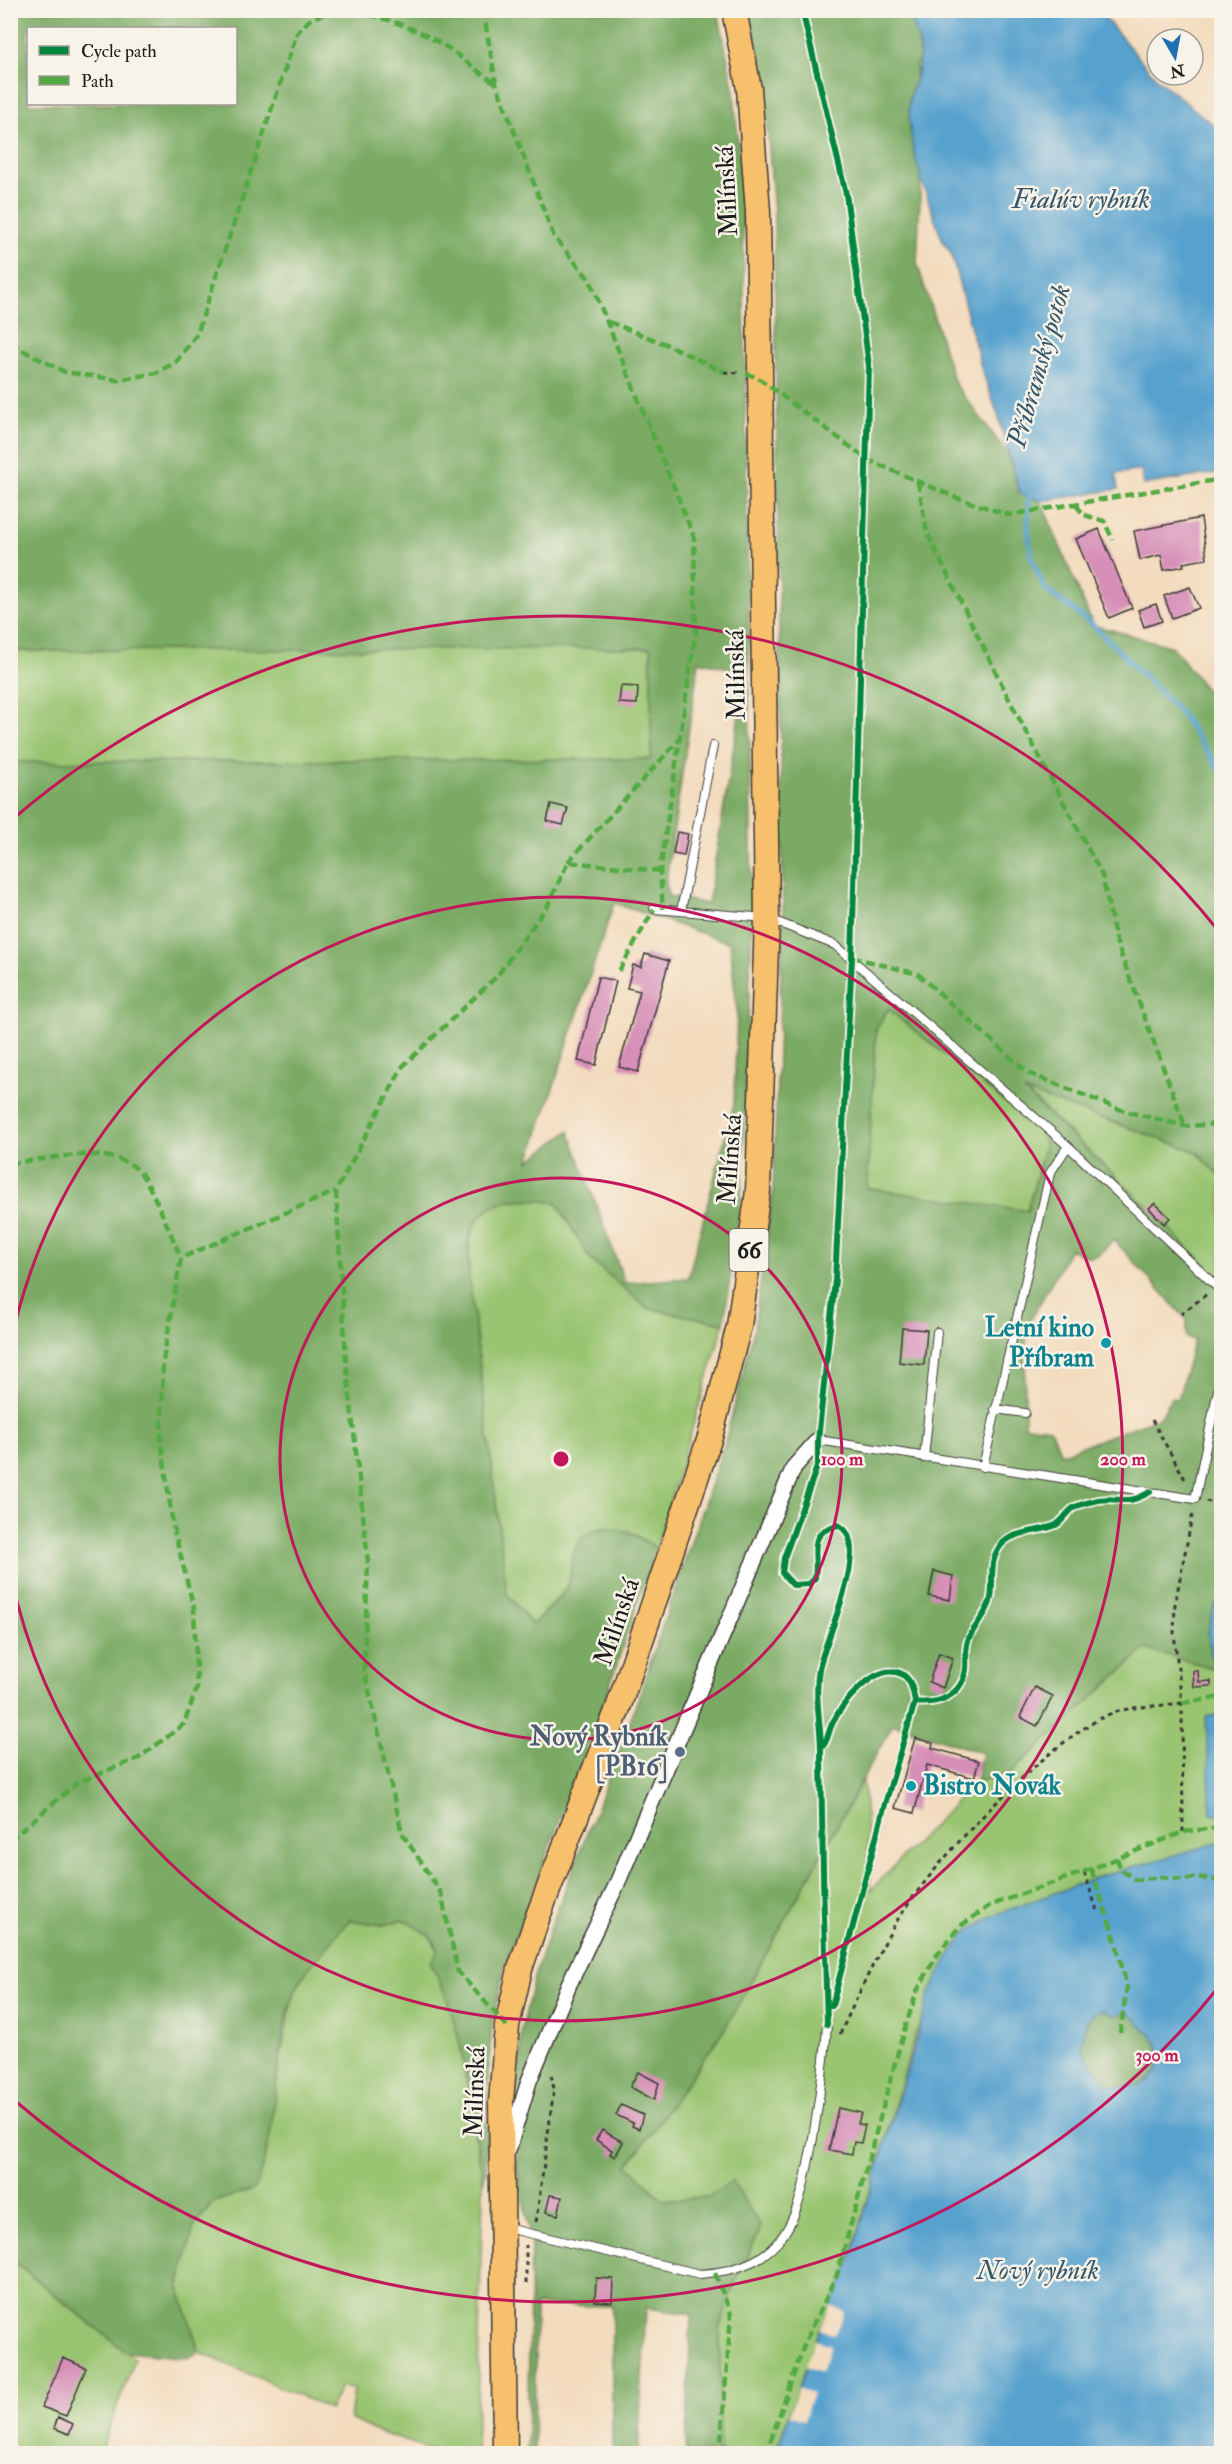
<svg xmlns="http://www.w3.org/2000/svg" width="1232" height="2464" viewBox="0 0 1232 2464" font-family="'IM FELL Double Pica',serif">
  <rect width="100%" height="100%" fill="#f7f3e8"/>
  <filter id="ink" filterUnits="userSpaceOnUse"><feTurbulence type="fractalNoise" baseFrequency=".0167" numOctaves="2"/><feDisplacementMap in="SourceGraphic" scale="12" xChannelSelector="R" yChannelSelector="G"/><feConvolveMatrix kernelMatrix="1 2 1 2 8 2 1 2 1" color-interpolation-filters="sRGB"/></filter>
  <filter id="wash" filterUnits="userSpaceOnUse"><feTurbulence type="fractalNoise" baseFrequency=".008" numOctaves="4" result="noise"/><feDisplacementMap in="SourceGraphic" scale="24" xChannelSelector="R" yChannelSelector="G"/><feGaussianBlur stdDeviation="1.35" result="paint"/><feColorMatrix in="noise" values="0 0 0 0 0 0 0 0 0 0 0 0 0 0 0 0 0 1.4 0 .05"/><feComposite in="paint" operator="in"/></filter>
  <g filter="url(#wash)">
    <rect width="100%" height="100%" fill="#f3dcbe"/>
    <path fill="#99c471" stroke="#5a7046" stroke-width="1.5" d="M651 647 652 759 11 762 10 651Z
      M888 1009 1040 1130 1045 1146 1027 1211 867 1189 876 1029Z
      M1023 1089 1197 1152 1221 1178V1276L1212 1273 1149 1208Z
      M526 1197 557 1203 590 1259 647 1308 724 1323 656 1548 628 1530 576 1548 567 1588 532 1625 507 1594 469 1276C468 1225 472 1207 526 1197Z
      M1145 1649 1221 1670V1842L1104 1875 992 1916 965 1933 947 1959 915 2035 846 2275 820 2329 775 2453H720V2329L734 2284 761 2227 708 2197 663 2200 628 2165 724 2030 863 1780 871 1890 976 1781 1009 1775Z
      M352 1920 383 1925 403 1920 428 1933 438 1950 431 1963 444 1989 457 2027 483 2183 476 2453H442L375 2431 350 2419 354 2389 341 2386 330 2409 199 2352 179 2287 194 2226 213 2202 254 2190 293 1995 313 1959 325 1949 343 1926Z
      M10 2259 135 2359 100 2453H16L18 2447 11 2444Z"/>
    <path fill="#7aaa63" stroke="#4b6340" stroke-width="1.5" fill-rule="evenodd" d="M11 11H718L734 91 743 212 752 918 742 1189 724 1323 647 1308 590 1259 557 1203C520 1196 481 1195 469 1238 466 1249 469 1264 469 1276L507 1594 532 1625C542 1614 560 1601 567 1588 573 1576 569 1559 576 1547 597 1512 631 1532 656 1548L603 1705 505 1965 492 2024 486 2102V2170L483 2183C471 2109 466 2031 431 1963L438 1950C433 1933 417 1928 403 1920L383 1925 351 1920C340 1928 335 1937 327 1947 314 1962 299 1977 293 1996 271 2059 281 2130 254 2190L213 2202 194 2226 179 2287 199 2352 188 2358 126 2352 11 2259 10 762 651 759V648L11 651ZM28 28H236V104H28ZM699 661 746 672 708 904 668 896 666 881ZM614 903 730 943 737 1011 734 1104 688 1278 625 1283 569 1131 529 1161Z
      M750 11H908L920 40 922 55 916 65V79L909 103 915 153 921 176 917 263 955 384 1007 453 1020 494 1041 501 1093 625 1173 647 1221 709V1178L1197 1152 1024 1091 1149 1208 1212 1272 1221 1276 1222 1601 1215 1604 1212 1659 1221 1664V1670L1145 1649 1008 1775 976 1781 982 1753 893 1724 724 2030 628 2165 663 2200 708 2197 732 2181 761 2227 734 2284 720 2329V2453H686L691 2314 646 2308 638 2453H612V2306L536 2305 534 2453 527 2454 531 2238 517 2169V2103L522 2028 535 1974 553 1921 632 1716 725 1442 754 1329 773 1192 783 918 774 211 764 87ZM888 1009 1040 1130 1045 1146 1027 1211 867 1188 876 1029ZM1114 1240 1187 1320 1186 1337 1194 1340 1178 1399 1171 1398 1161 1417 1061 1454C1048 1425 1058 1427 1025 1426V1347L1030 1321 1070 1249C1095 1262 1093 1259 1114 1240Z
      M1102 2010 1113 2015 1125 2012 1136 2018C1139 2029 1148 2029 1154 2038 1159 2045 1159 2052 1159 2060 1157 2088 1130 2088 1108 2085L1084 2054 1082 2047 1085 2027 1090 2016Z"/>
    <path fill="#56a1ce" stroke="#395e75" stroke-width="1.5" fill-rule="evenodd" d="M908 11H1099L1157 79 1221 131V472L1143 485 1141 470 1116 474 1118 489 1041 501 1020 494 998 415 982 370 951 253 943 242C928 198 907 150 909 103 909 95 913 88 915 81 924 49 920 41 908 11Z
      M1221 1601V1664L1212 1660 1208 1632 1215 1604Z
      M1221 1714H1222L1221 1816 1211 1814 1206 1717Z
      M1221 1842V2453L775 2454 820 2329 846 2274 930 1992 947 1959 965 1933 992 1916 1104 1875ZM1102 2010 1113 2015 1125 2012 1136 2018C1139 2029 1148 2029 1154 2038 1159 2044 1159 2052 1159 2060 1157 2088 1130 2088 1109 2085L1084 2054 1082 2047 1085 2027 1090 2016Z"/>
    <path fill="#f3dcbe" d="M831 2305 845 2312 834 2335 820 2329Z
      M815 2340 831 2345 821 2372 805 2366Z
      M798 2388 812 2393 804 2420 789 2415Z"/>
    <g fill="none" stroke-linecap="round" stroke-linejoin="round">
      <path stroke="#56a1ce" stroke-width="5" d="M1029 490 1028 531 1032 559 1045 589 1093 625 1178 710 1222 773"/>
    </g>
    <g id="blocks">
      <path fill="#d68eb7" d="M1201 518 1207 559 1183 563 1184 566 1164 570 1161 555 1140 560 1134 531Z
        M1099 529 1132 608 1109 618 1076 539Z
        M1190 587 1199 608 1172 618 1164 596Z
        M1156 604 1162 621 1144 627 1138 610Z
        M621 686 638 687 637 704 619 703Z
        M551 804 568 808 563 825 547 821Z
        M677 832 688 834 684 856 673 854Z
        M645 954 669 961 638 1072 619 1067 640 991 627 988 633 965 641 967Z
        M598 977 616 981 596 1065 578 1061Z
        M1155 1203 1170 1218 1164 1224 1149 1208Z
        M902 1328 927 1330 924 1365 899 1362Z
        M934 1571 953 1576 950 1600 929 1596Z
        M939 1653 953 1658 943 1688 929 1682Z
        M1193 1671H1198L1199 1682 1211 1681V1686L1194 1687Z
        M1035 1687 1053 1696 1037 1726 1020 1717Z
        M915 1738 933 1743 932 1748 979 1761 974 1778 927 1765 914 1813 895 1808Z
        M638 2072 659 2083 654 2100 630 2087Z
        M621 2105 643 2115 639 2129 632 2126 633 2123 616 2115Z
        M838 2108 861 2113 858 2124 865 2125 861 2143 854 2142 852 2154 829 2150Z
        M602 2130 623 2142 615 2157 610 2154 612 2150 596 2140Z
        M550 2195 562 2197 558 2215 546 2212Z
        M596 2278 613 2279 612 2302 595 2301Z
        M63 2358 86 2368 66 2416 42 2407Z
        M58 2417 73 2424 69 2434 54 2428Z"/>
    </g>
  </g>
  <g filter="url(#ink)">
    <use href="#blocks" fill-opacity="0" stroke="#3c3934" stroke-width="1.5"/>
    <g fill="none" stroke-linecap="round" stroke-linejoin="round">
      <defs>
        <path id="lane" d="M654 909 767 918 835 945 1068 1146 1217 1287 1222 1296
          M681 911 713 746
          M995 1409 1025 1413
          M818 1440 1195 1499 1222 1371
          M924 1458 937 1332
          M983 1467 1050 1173 1068 1146
          M507 2228 700 2274C791 2268 799 2213 813 2138 819 2100 825 2063 827 2024"/>
        <path id="street" d="M508 2150 529 2081 569 1984 616 1886 794 1467 818 1440"/>
        <path id="primary" d="M505 2454 501 2102 507 2026 520 1969 538 1916 617 1711 710 1437 739 1326 758 1191 767 918 758 212 749 89 734 10"/>
      </defs>
      <use href="#lane" stroke="#3c3934" stroke-width="10"/>
      <use href="#street" stroke="#3c3934" stroke-width="18"/>
      <use href="#primary" stroke="#3c3934" stroke-width="27"/>
      <path stroke="#3c3934" stroke-width="3" stroke-dasharray="4.5 4.5" stroke-linecap="butt" d="M724 372 740 373
        M1181 1314 1207 1294
        M1152 1420 1186 1481
        M1206 1501 1222 1505
        M1183 1832 1182 1703 1174 1633 1175 1604 1193 1512
        M1084 1872 1097 1910
        M840 2034C857 1997 875 1959 895 1924 929 1866 1056 1730 1118 1711 1138 1706 1162 1706 1182 1703
        M536 2222 554 2089 551 2074
        M526 2284V2245"/>
      <use href="#lane" stroke="#fff" stroke-width="8"/>
      <use href="#street" stroke="#fff" stroke-width="15"/>
      <use href="#primary" stroke="#f7c06c" stroke-width="24"/>
      <path stroke="#52a943" stroke-width="4.5" stroke-dasharray="9 4.5" stroke-linecap="butt" d="M483 10 496 83 554 237 590 280 694 537 696 630 660 871 663 909
        M609 322 668 345 724 372
        M10 344 65 372 118 380 156 373 176 362 197 334 297 33C302 28 307 21 313 18 351 0 416 27 448 48 465 59 478 73 496 83
        M746 373 761 380 868 460 957 498 1009 515 1222 479
        M918 482 927 533 1011 703 1102 875 1116 941 1185 1126
        M1076 505 1084 515 1104 521 1113 540
        M568 862 679 740
        M852 957 918 974 1028 1073 1124 1111 1185 1126 1222 1124
        M619 971 654 909
        M10 1163C48 1160 103 1144 136 1168 149 1178 173 1240 181 1258
        M1182 1703 1222 1697
        M10 1840 78 1782 139 1758 184 1724 197 1688 194 1609 173 1525 161 1440 163 1361 181 1258 336 1191
        M1117 1858 1121 1870 1136 1880 1162 1877 1185 1880 1197 1877 1222 1881
        M1091 1869 1115 1939 1127 1987 1120 2032
        M507 2026 458 1972 441 1893 402 1833 364 1670 368 1561 346 1360 336 1191 403 1066 497 976 548 905 568 862 660 871
        M715 2273 731 2314 720 2454
        M766 2454 805 2342 837 2275 903 2034 917 1991 937 1955 959 1927 989 1906 1091 1869 1183 1832 1222 1827"/>
      <defs>
        <path id="cycleway" d="M802 10 846 194 869 366 852 957 835 1280 818 1440V1464L784 1558 782 1573 793 1585 809 1584 815 1578C819 1553 805 1533 838 1525 874 1541 824 1641 819 1669 814 1697 821 1724 821 1751 822 1842 824 1933 827 2024
          M915 1702C938 1705 962 1696 966 1669 967 1658 964 1649 969 1638 975 1624 988 1614 991 1598 994 1580 988 1561 1001 1545 1014 1530 1038 1533 1056 1525 1063 1521 1066 1514 1072 1509 1078 1504 1090 1502 1098 1500 1122 1496 1124 1507 1150 1492
          M822 1747C829 1739 828 1731 833 1722 843 1702 873 1667 896 1672 911 1675 913 1690 915 1702L883 1811 832 2006"/>
      </defs>
      <use href="#cycleway" stroke="#f7f3e8" stroke-width="10"/>
      <use href="#cycleway" stroke="#00873e" stroke-width="6"/>
    </g>
  </g>
  <g fill="none" stroke="#c2185b" stroke-width="3">
    <circle cx="561" cy="1459" r="281"/>
    <path d="M11 1342A562 562 0 1 1 11 1576"/>
    <path d="M1221 1984A843 843 0 0 1 14 2100M14 818A843 843 0 0 1 1221 934"/>
  </g>
  <g fill="#0f9aa8" stroke="#f7f3e8" stroke-width="2">
    <circle cx="1106" cy="1343" r="6"/>
    <circle cx="911" cy="1786" r="6"/>
  </g>
  <circle fill="#5c6f8a" stroke="#f7f3e8" stroke-width="2" cx="680" cy="1752" r="6"/>
  <g text-anchor="middle" dominant-baseline="central" stroke-width="5" stroke-linejoin="round" paint-order="stroke">
    <rect fill="#f7f3e8" stroke="#5e5c59" stroke-width="1.5" x="729.5" y="1229" width="39" height="42" rx="4.5"/>
    <g font-size="24" font-weight="bold" fill="#1c1c1c">
      <text x="749" y="1250">66</text>
    </g>
    <g font-size="26" fill="#1c1c1c" stroke="#f7f3e8">
      <text transform="translate(727 191) rotate(-93)">Milínská</text>
      <text transform="translate(736 675) rotate(-91)">Milínská</text>
      <text transform="translate(730 1159) rotate(-86)">Milínská</text>
      <text transform="translate(617 1622) rotate(-71)">Milínská</text>
      <text transform="translate(475 2092) rotate(-88)">Milínská</text>
    </g>
    <g font-size="26" font-weight="bold" fill="#0d838f" stroke="#f7f3e8" text-anchor="end">
      <text x="1094" y="1328">Letní kino<tspan x="1094" dy="30">Příbram</tspan></text>
      <text x="923" y="1786" text-anchor="start">Bistro Novák</text>
    </g>
    <g font-size="26" font-weight="bold" fill="#4e5e75" stroke="#f7f3e8" text-anchor="end">
      <text x="668" y="1737">Nový Rybník<tspan x="668" dy="30">[PB16]</tspan></text>
    </g>
    <g font-size="27" font-style="italic" fill="#36586c" stroke="#f7f3e8">
      <text x="1081" y="199">Fialúv rybník</text>
      <text transform="translate(1039 366) rotate(-74)">Příbramský potok</text>
      <text x="1038" y="2270">Nový rybník</text>
    </g>
  </g>
  <circle cx="561" cy="1459" r="9" fill="#c2185b" stroke="#f7f3e8" stroke-width="3"/>
  <g font-size="18" text-anchor="middle" font-weight="bold" fill="#c2185b" stroke="#f7f3e8" stroke-width="5" stroke-linejoin="round" paint-order="stroke">
    <text x="842" y="1465">100 m</text>
    <text x="1123" y="1465">200 m</text>
    <text x="1157" y="2061">300 m</text>
  </g>
  <rect width="1232" height="2464" fill="none" stroke="#f7f3e8" stroke-width="36"/>
  <rect x="27" y="27" width="210" height="78" fill="#f7f3e8" stroke="#9f9d96" stroke-width="1.5"/>
  <rect x="39" y="46" width="30" height="9" fill="#00873e" stroke="#9f9d96" stroke-width="1.5"/>
  <text x="81" y="57" font-size="18" fill="#1c1c1c">Cycle path</text>
  <rect x="39" y="76" width="30" height="9" fill="#52a943" stroke="#9f9d96" stroke-width="1.5"/>
  <text x="81" y="87" font-size="18" fill="#1c1c1c">Path</text>
  <g transform="translate(1175 57) rotate(170)"><circle r="28" fill="#f7f3e8" stroke="#9f9d96" stroke-width="1.5"/>
  <path d="M0-4.5L10 22L0 15L-10 22Z" fill="#1f6fb2"/>
  <text y="-9" font-size="16" font-weight="bold" text-anchor="middle" fill="#1c1c1c">N</text>
  </g>
</svg>
